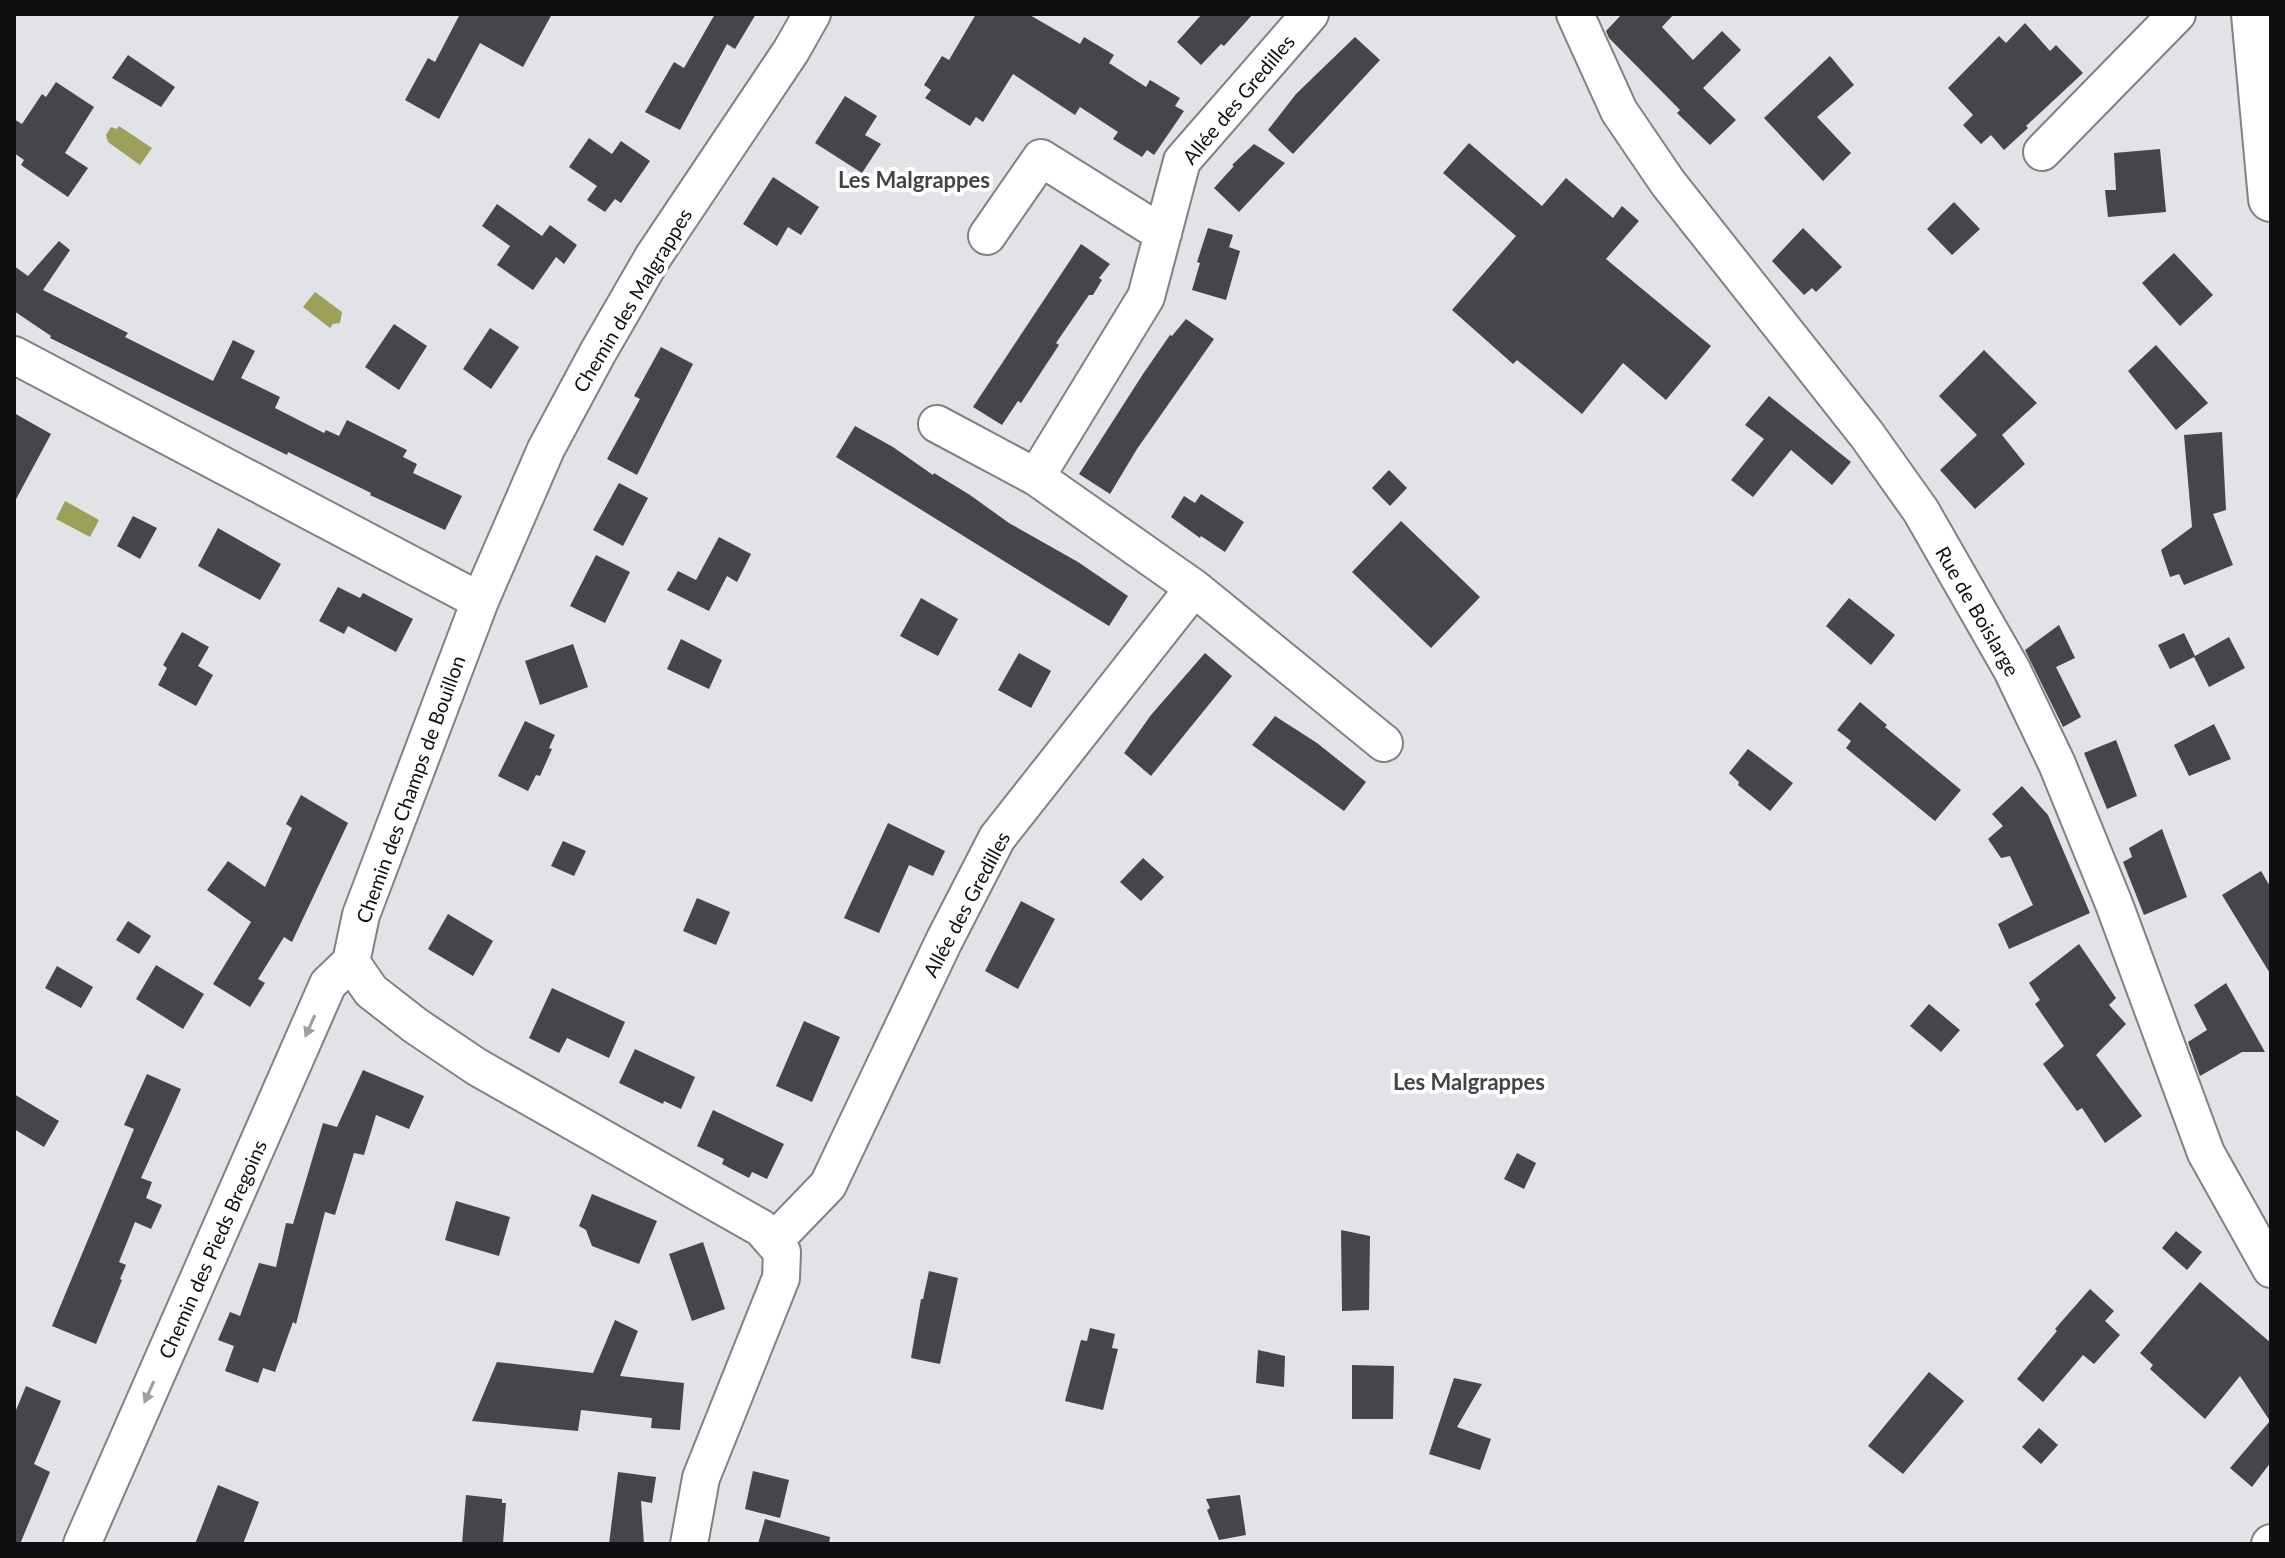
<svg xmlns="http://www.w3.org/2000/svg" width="2285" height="1558" viewBox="0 0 2285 1558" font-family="Lato,sans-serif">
  <rect width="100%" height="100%" fill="#e1e3e6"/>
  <path fill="#9da058" d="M119 126 152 148 140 165 108 142 106 135 111 127 117 129Z
    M315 292 342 312 340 323 333 324 330 328 303 307Z
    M65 501 99 520 90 537 56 519Z"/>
  <path fill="#444649" d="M460 14H552L523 67 480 43 439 119 405 100 428 58 435 62Z
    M715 14H756L735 49 727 44 680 130 645 112 674 62 684 68Z
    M976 14H1028L1080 44 1084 37 1114 55 1109 63 1146 87 1150 80 1180 98 1175 106 1184 111 1154 155 1147 150 1142 157 1113 139 1118 132 1080 107 1075 115 1013 74 983 122 976 117 970 126 925 98 931 90 924 85 942 56 949 60Z
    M1202 14H1253L1224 46 1221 44 1201 65 1177 42Z
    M1622 14H1674L1662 27 1693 60 1722 31 1741 50 1703 88 1736 120 1710 145 1677 113 1680 110 1609 38 1606 31Z
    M2025 23 2050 51 2056 45 2083 73 2026 126 2028 128 2004 150 1991 135 1981 144 1963 125 1973 115 1948 88 1999 36 2006 43Z
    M1355 37 1380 60 1293 154 1268 130 1296 94Z
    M128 55 175 87 161 107 112 78Z
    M1830 56 1854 85 1817 117 1851 153 1823 181 1764 118Z
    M56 82 94 107 65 153 88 168 68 197 21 165 24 160 14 153V119L22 124 42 94 46 97Z
    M845 96 877 116 865 135 881 144 862 173 815 143Z
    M589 138 612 154 621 141 650 161 621 203 615 199 605 212 587 200 597 186 569 167Z
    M1469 143 1542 206 1566 178 1613 218 1622 206 1639 221 1606 259 1711 346 1666 400 1623 363 1582 414 1517 360 1513 364 1452 310 1516 236 1443 173Z
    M1254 144 1285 163 1239 212 1214 188 1234 166 1232 165Z
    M2160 149 2166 212 2108 217 2105 190H2116L2114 153Z
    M773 177 819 207 801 235 788 227 777 246 743 224Z
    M1954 202 1980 229 1952 255 1927 229Z
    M497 204 542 236 550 225 577 245 564 264 556 257 533 290 497 265 510 246 482 226Z
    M1208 228 1233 235 1229 247 1240 251 1226 300 1192 290 1200 263 1197 262Z
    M1803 228 1842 267 1816 292 1812 288 1804 295 1772 261Z
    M59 241 70 250 43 290 128 333 125 337 213 381 233 340 255 351 241 378 280 397 275 408 324 433 326 430 339 436 347 420 407 450 403 457 417 464 413 473 462 496 445 530 370 495 371 493 288 452 287 455 50 338 51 336 14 311V266L28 276Z
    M1081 244 1110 264 1099 278 1102 280 1093 295H1089L1056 343 1059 345 1021 403 1018 401 1002 425 973 407Z
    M2174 253 2213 295 2180 326 2142 283Z
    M1186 319 1214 339 1137 449 1110 494 1079 474 1143 374 1170 335 1172 336Z
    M394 324 427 346 399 390 365 367Z
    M490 328 519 347 491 389 463 369Z
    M2156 345 2208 403 2176 430 2128 371Z
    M661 347 693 364 637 475 607 459 640 399 634 396Z
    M1984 350 2037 403 2002 435 2025 464 1975 509 1940 470 1977 435 1939 396Z
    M1769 396 1851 462 1832 485 1791 450 1753 497 1731 480 1764 439 1745 425Z
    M14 413 51 434 14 503Z
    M855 426 893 447 933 475 934 473 970 495 1009 523 1078 562 1128 596 1109 626 836 457Z
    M2222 432 2226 510 2213 514 2233 565 2184 585 2179 574 2170 577 2161 550 2192 527 2184 435Z
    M1389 470 1407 488 1390 506 1372 488Z
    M619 483 648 498 623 546 593 530Z
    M1201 494 1244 522 1225 552 1201 536 1200 538 1171 517 1184 496 1195 503Z
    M133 516 157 528 140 559 117 546Z
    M1401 521 1480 597 1431 648 1352 572Z
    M218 528 281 564 260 600 198 566Z
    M719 537 751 554 737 582 727 576 709 611 667 590 678 571 696 580Z
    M596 555 630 572 605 623 570 606Z
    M338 587 360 598 363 593 413 619 396 652 348 626 344 634 319 621Z
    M921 598 958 619 938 656 900 636Z
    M1849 598 1895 635 1871 665 1826 626Z
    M2059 625 2075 658 2056 667 2081 717 2063 727 2025 650Z
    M182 632 209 647 198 666 213 675 196 706 158 685 167 668 163 665Z
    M2184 633 2195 656 2229 637 2245 668 2209 687 2194 657 2170 669 2158 645Z
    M681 639 722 660 709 689 667 669Z
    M573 644 588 687 540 705 525 661Z
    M1019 653 1051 671 1031 708 998 690Z
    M1205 653 1232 676 1151 776 1124 753 1151 715Z
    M1860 702 1887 725 1885 727 1961 790 1935 821 1846 748 1851 741 1837 730Z
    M1275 716 1317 743 1366 782 1344 811 1252 745Z
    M525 721 555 735 549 748 552 749 540 776 536 775 528 791 498 776Z
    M2214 724 2231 759 2189 776 2174 745Z
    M2116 740 2137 796 2107 809 2084 753Z
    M1748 749 1793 783 1770 811 1738 785 1739 782 1729 773Z
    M2022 786 2048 815 2090 913 2009 949 1998 924 2033 905 2010 856 2001 858 1988 839 2003 826 1992 814Z
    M301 795 348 823 292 942 284 937 258 979 265 983 250 1007 213 984 251 922 207 890 228 861 265 887 292 828 286 824Z
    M888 823 945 851 933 876 909 865 879 933 844 918Z
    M2162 829 2187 897 2144 915 2123 862 2132 857 2129 848Z
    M563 841 586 851 574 876 551 866Z
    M1143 858 1164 877 1141 901 1120 882Z
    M2261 871 2271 888V975L2222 895Z
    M697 898 730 912 716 945 683 931Z
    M1021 901 1055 919 1018 989 985 971Z
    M448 914 493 941 473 976 428 949Z
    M128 921 151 936 139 954 116 940Z
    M2079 944 2116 998 2109 1005 2126 1024 2096 1055 2142 1116 2105 1143 2082 1108 2077 1111 2043 1064 2064 1046 2035 1004 2040 1000 2029 983Z
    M156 965 204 994 183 1029 136 999Z
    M57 966 93 987 81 1008 45 988Z
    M2226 983 2265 1052H2242L2200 1076 2188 1042 2207 1030 2194 1005Z
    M552 988 625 1022 609 1058 567 1038 559 1053 529 1038Z
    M1929 1004 1960 1030 1941 1052 1910 1026Z
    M804 1021 840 1037 812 1102 776 1086Z
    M635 1049 695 1077 681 1109 664 1101 663 1104 619 1083Z
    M363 1070 424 1096 409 1129 376 1115 364 1155 354 1153 335 1215 325 1212 296 1324 293 1322 275 1372 263 1368 258 1383 225 1371 234 1346 218 1340 230 1312 240 1316 259 1263 276 1267 286 1223 293 1224 323 1123 337 1127Z
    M147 1074 181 1089 141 1178 152 1182 146 1198 162 1205 151 1229 135 1222 119 1262 126 1265 120 1279 122 1280 96 1344 52 1326 134 1129 124 1125Z
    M14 1094 59 1121 44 1147 14 1129Z
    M713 1110 784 1144 767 1179 752 1172 749 1178 722 1164 724 1159 697 1146Z
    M1517 1153 1536 1163 1524 1189 1504 1179Z
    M592 1194 657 1221 639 1264 592 1246 586 1230 579 1226Z
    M456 1201 510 1217 499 1256 445 1240Z
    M1341 1230 1370 1236 1369 1310 1342 1311Z
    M2176 1231 2202 1252 2187 1270 2162 1248Z
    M703 1242 725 1309 692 1321 669 1254Z
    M929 1271 958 1278 940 1364 911 1358 921 1299H923Z
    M2200 1282 2271 1343V1462L2252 1487 2230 1468 2270 1421 2240 1376 2205 1419 2150 1369 2153 1365 2140 1353Z
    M2090 1289 2114 1311 2105 1321 2120 1335 2094 1364 2083 1355 2043 1402 2017 1379 2057 1331 2055 1329Z
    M615 1320 638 1331 620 1376 684 1383 680 1430 651 1428 652 1418 581 1410 578 1431 472 1421 497 1362 593 1373Z
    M1090 1328 1115 1334 1112 1348 1118 1349 1103 1410 1065 1401 1081 1340 1087 1341Z
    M1258 1350 1285 1356 1284 1387 1256 1383Z
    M1352 1365 1394 1366 1393 1419H1352Z
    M1929 1372 1964 1401 1903 1474 1868 1446Z
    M1454 1378 1482 1384 1457 1427 1491 1439 1480 1470 1429 1454Z
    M26 1386 61 1401 34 1464 50 1472 20 1544H14V1415Z
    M2039 1428 2058 1445 2041 1464 2022 1447Z
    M753 1471 789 1480 780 1518 745 1509Z
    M618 1472 656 1477 652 1503 641 1501 644 1544H609Z
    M218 1485 259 1502 243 1544H195Z
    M466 1495 502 1499V1503H506L503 1544H462Z
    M1240 1495 1246 1535 1219 1540 1207 1510 1210 1508 1206 1499Z
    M765 1519 830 1537 829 1544H758Z"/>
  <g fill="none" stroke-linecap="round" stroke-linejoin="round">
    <defs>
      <path id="minor" d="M1575 14 1619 111 1668 183 1867 435 1921 511 2012 670 2057 764 2114 904 2206 1153 2271 1269
        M2042 152 2177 14
        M987 236 1041 158 1163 234
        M14 355 480 601 361 915 351 962 371 991 416 1026 477 1067 761 1228 782 1252 781 1278 701 1478 689 1544
        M937 424 1036 477
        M1194 588 1384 743
        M480 601 546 449 597 354 653 257 791 51 812 14
        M774 1241 828 1185 944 941 997 838 1194 588 1036 477 1146 297 1182 161 1310 14
        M82 1544 328 984 351 962
        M2270 1544 2271 1543"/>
      <path id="major" d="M2254 14 2271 199"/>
    </defs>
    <use href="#minor" stroke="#7f8184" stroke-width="40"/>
    <use href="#major" stroke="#7f8184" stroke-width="48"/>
    <use href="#minor" stroke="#fff" stroke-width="36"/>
    <use href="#major" stroke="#fff" stroke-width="44"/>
  </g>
  <defs><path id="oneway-solid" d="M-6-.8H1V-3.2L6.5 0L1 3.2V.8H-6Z" transform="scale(2)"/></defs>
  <g fill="#9f9fa0">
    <use href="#oneway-solid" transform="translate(310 1026) rotate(114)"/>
    <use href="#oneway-solid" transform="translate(149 1392) rotate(114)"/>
  </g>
  <g text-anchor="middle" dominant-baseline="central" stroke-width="8" stroke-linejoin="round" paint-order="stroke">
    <g font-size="20" fill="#0f0f11" stroke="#fff">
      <text transform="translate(1238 99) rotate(-50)">Allée des Gredilles</text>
      <text transform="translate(632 300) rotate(-59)">Chemin des Malgrappes</text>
      <text transform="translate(1978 611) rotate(60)">Rue de Boislarge</text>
      <text transform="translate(410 789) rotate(-70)">Chemin des Champs de Bouillon</text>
      <text transform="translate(966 904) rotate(-62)">Allée des Gredilles</text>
      <text transform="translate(212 1249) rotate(-66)">Chemin des Pieds Bregoins</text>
    </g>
    <g font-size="22" font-weight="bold" fill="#414346" stroke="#fff">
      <text x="914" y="179">Les Malgrappes</text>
      <text x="1469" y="1081">Les Malgrappes</text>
    </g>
  </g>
  <rect width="2285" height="1558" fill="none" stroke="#0f0f11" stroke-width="32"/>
</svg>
